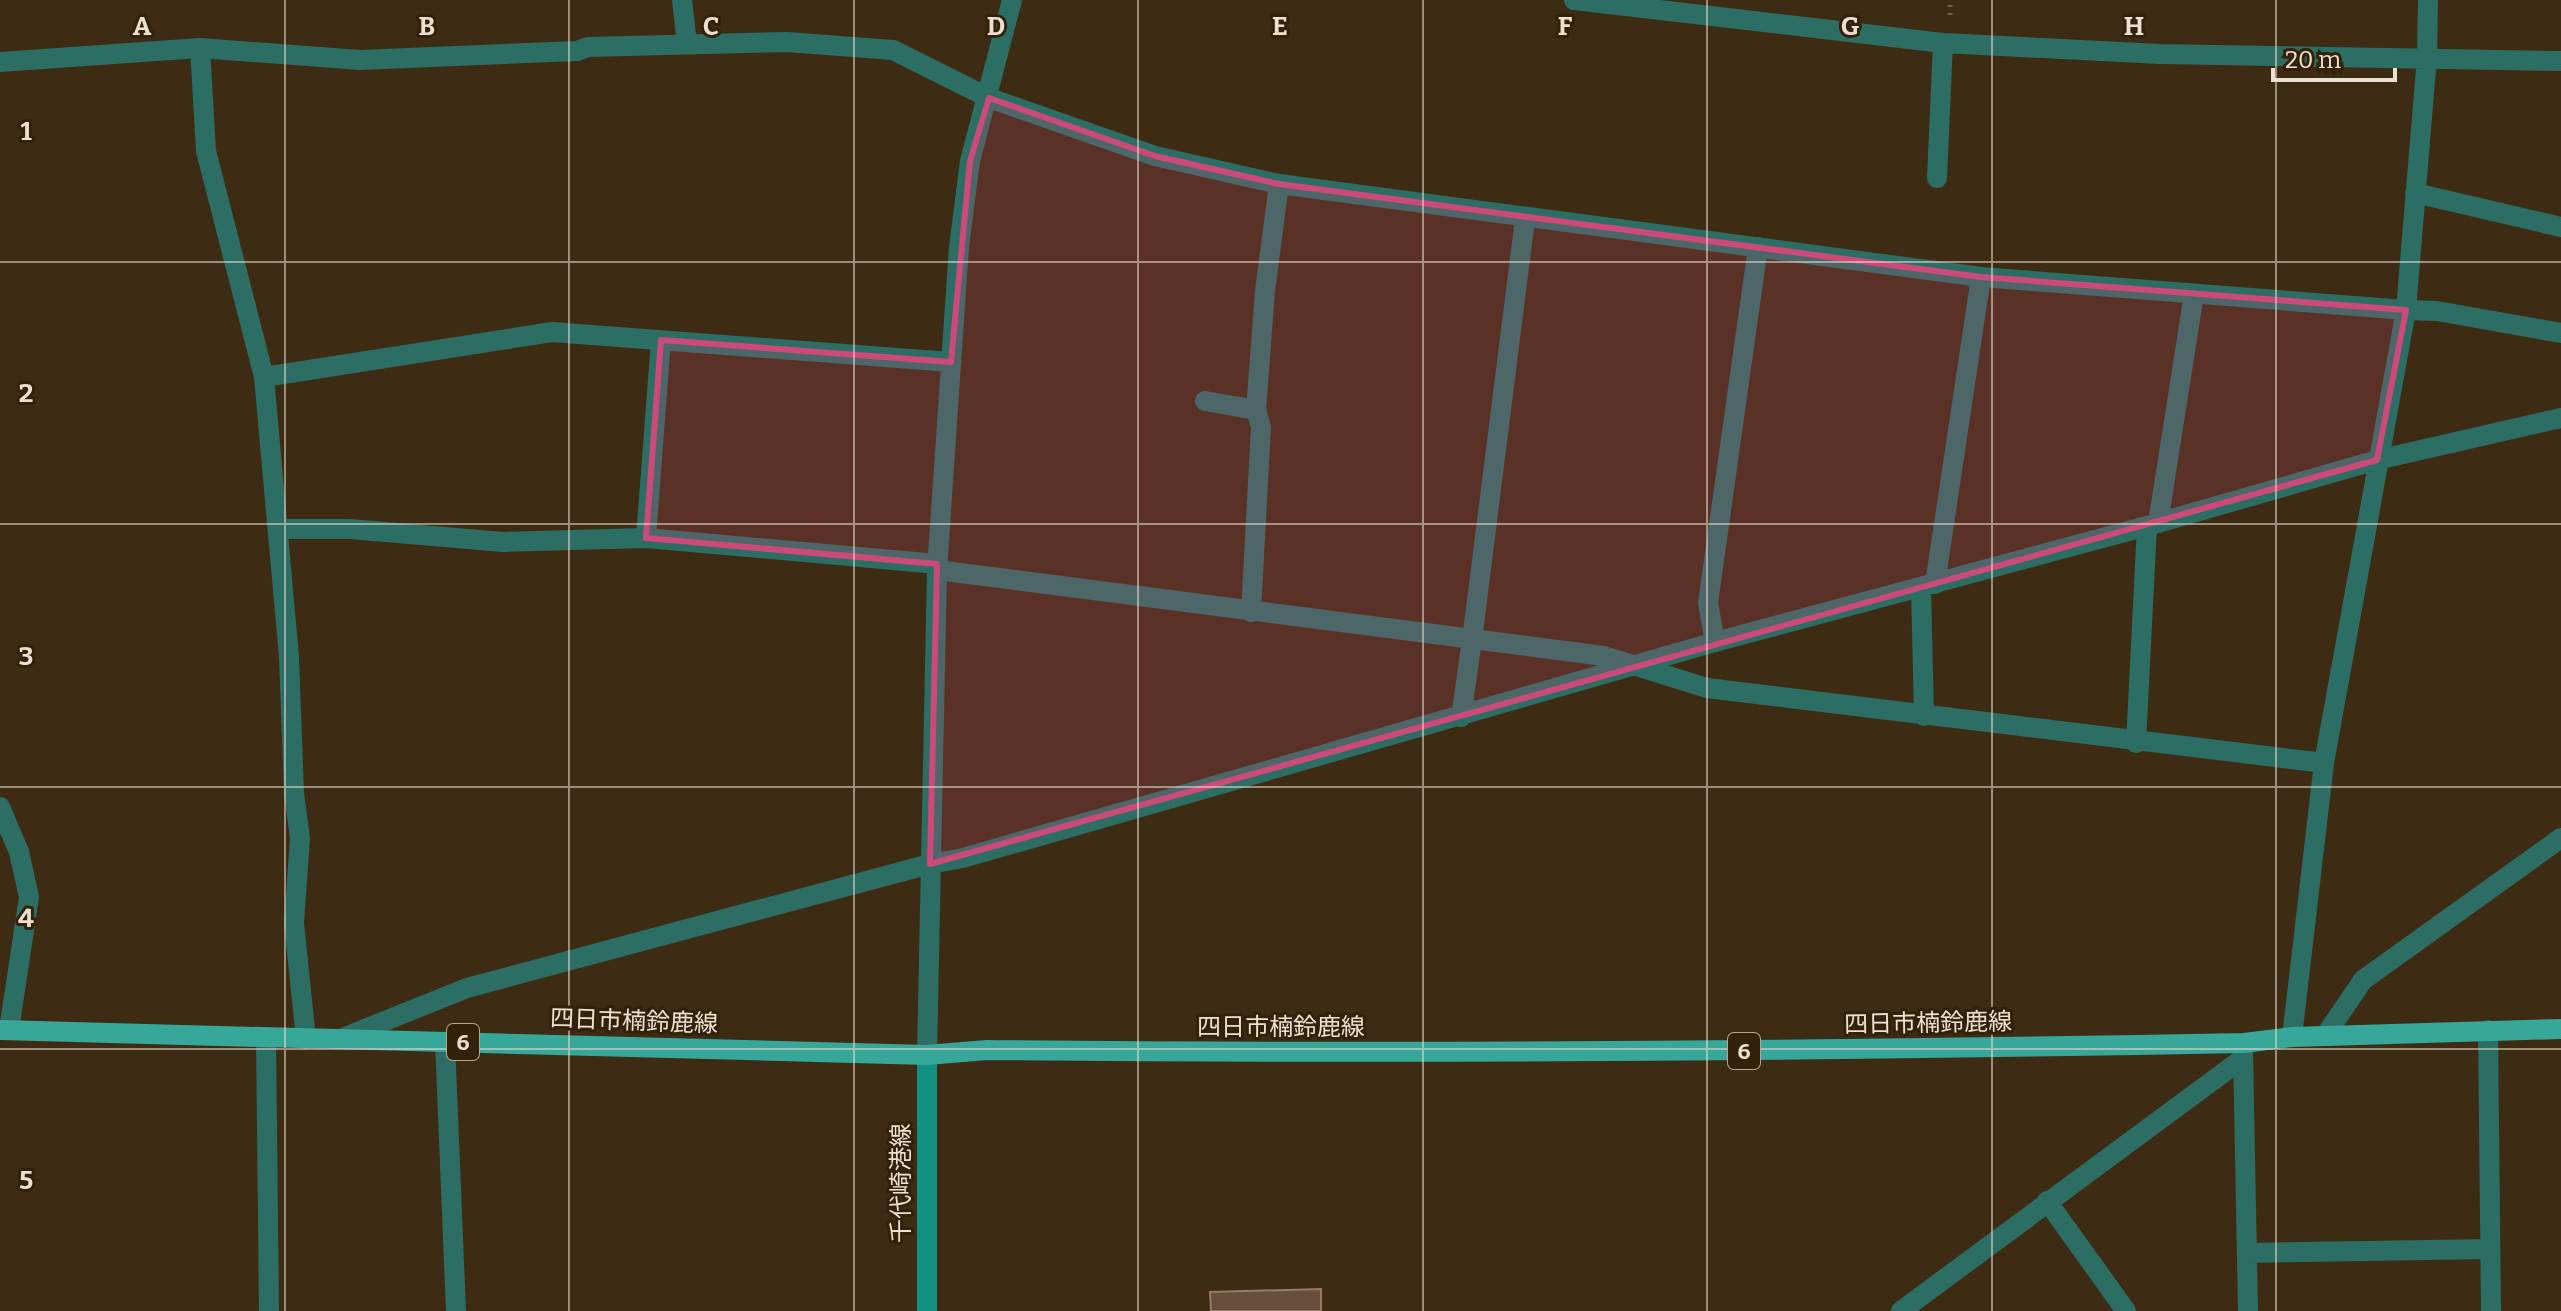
<svg xmlns="http://www.w3.org/2000/svg" width="2561" height="1311" viewBox="0 0 2561 1311" font-family="Bitter,'Noto Sans JP',serif">
  <rect width="100%" height="100%" fill="#3d2b13"/>
  <path fill="#6a4e3d" stroke="#987a68" stroke-width="2" d="M1321 1289V1311H1211L1210 1292Z"/>
  <g fill="none" stroke-linecap="round" stroke-linejoin="round">
    <path stroke="#72624d" stroke-width="5" stroke-dasharray="2 6" stroke-linecap="butt" d="M1950 15V0"/>
    <path stroke="#2d6e64" stroke-width="20" d="M2406 310 2437 311 2561 333
      M2158 523 2194 294
      M937 570 1604 656 1707 688 2324 763
      M1935 584 1981 277
      M1921 588 1924 716
      M1251 612 1261 427 1256 410
      M1472 640 1525 219
      M1715 642 1708 603 1758 247
      M2136 743 2147 526
      M2325 1036 2363 980 2561 838
      M266 1037 269 1311
      M445 1042 456 1311"/>
    <path stroke="#2d6e64" stroke-width="20" d="M682 0 687 44
      M1574 0 1943 43 2160 54 2561 61
      M200 48 206 151 264 377 289 657 294 793 300 838 294 923 306 1039
      M0 62 200 48 360 60 577 51 588 47 787 42 893 50 989 98 1155 156 1279 184 1981 277 2406 310
      M1937 178 1943 43
      M2415 193 2561 227
      M264 377 552 332 951 362
      M1205 401 1256 410 1265 291 1279 184
      M279 529H350L503 542 646 538 938 564
      M646 538 661 340
      M1461 717 1472 640
      M0 807 19 852 29 897 9 1030
      M2488 1030 2491 1311
      M2292 1037 2324 763 2406 310 2427 57 2428 0
      M340 1039 467 988 930 864 963 858 1715 642 2147 526 2377 460 2561 418
      M2243 1051 2248 1311
      M927 1055 937 570 959 247 970 161 1012 0
      M2047 1201 2126 1311
      M2247 1253 2490 1249
      M1901 1311 2242 1059"/>
    <path stroke="#119182" stroke-width="20" d="M927 1055V1311"/>
    <path stroke="#36a798" stroke-width="20" d="M0 1030 927 1055 987 1050C1406 1054 1824 1051 2244 1043L2292 1037 2561 1029"/>
  </g>
  <path fill="#cc4a79" fill-opacity="0.2" stroke="#cc4a79" stroke-width="6" stroke-linejoin="round" d="M989 98 1155 156 1279 184 1981 277 2406 310 2377 460 930 864 937 564 646 538 661 340 951 362 970 161Z"/>
  <path fill="none" stroke="#ebe0d2" stroke-width="2" stroke-opacity="0.55" d="M285 0V1311M569 0V1311M854 0V1311M1138 0V1311M1423 0V1311M1707 0V1311M1992 0V1311M2276 0V1311M0 262H2561M0 524H2561M0 787H2561M0 1049H2561"/>
  <g text-anchor="middle" dominant-baseline="central" stroke-width="6" stroke-linejoin="round" paint-order="stroke">
    <g fill="#332109" stroke="#b4a796" stroke-width="2">
      <rect x="447" y="1024" width="32" height="36" rx="6"/>
      <rect x="1728" y="1033" width="32" height="36" rx="6"/>
    </g>
    <g font-size="22" font-weight="bold" fill="#ebe0d2">
      <text x="463" y="1042">6</text>
      <text x="1744" y="1051">6</text>
    </g>
    <g font-size="24" fill="#ebe0d2" stroke="#332109">
      <text transform="translate(634 1021) rotate(2)">四日市楠鈴鹿線</text>
      <text transform="translate(1928 1023) rotate(-1)">四日市楠鈴鹿線</text>
      <text x="1281" y="1027">四日市楠鈴鹿線</text>
      <text transform="translate(901 1183) rotate(-90)">千代崎港線</text>
    </g>
  </g>
  <g font-size="26" text-anchor="middle" font-weight="bold" fill="#ebe0d2" stroke="#332109" stroke-width="6" stroke-linejoin="round" paint-order="stroke">
    <text x="142" y="35">A</text>
    <text x="427" y="35">B</text>
    <text x="711" y="35">C</text>
    <text x="996" y="35">D</text>
    <text x="1280" y="35">E</text>
    <text x="1565" y="35">F</text>
    <text x="1850" y="35">G</text>
    <text x="2134" y="35">H</text>
    <text x="26" y="140">1</text>
    <text x="26" y="402">2</text>
    <text x="26" y="665">3</text>
    <text x="26" y="927">4</text>
    <text x="26" y="1189">5</text>
  </g>
  <path d="M2273 68v12h122v-12" fill="none" stroke="#ebe0d2" stroke-width="4"/>
  <text x="2285" y="68" font-size="24" fill="#ebe0d2" stroke="#332109" stroke-width="6" paint-order="stroke">20 m</text>
</svg>
